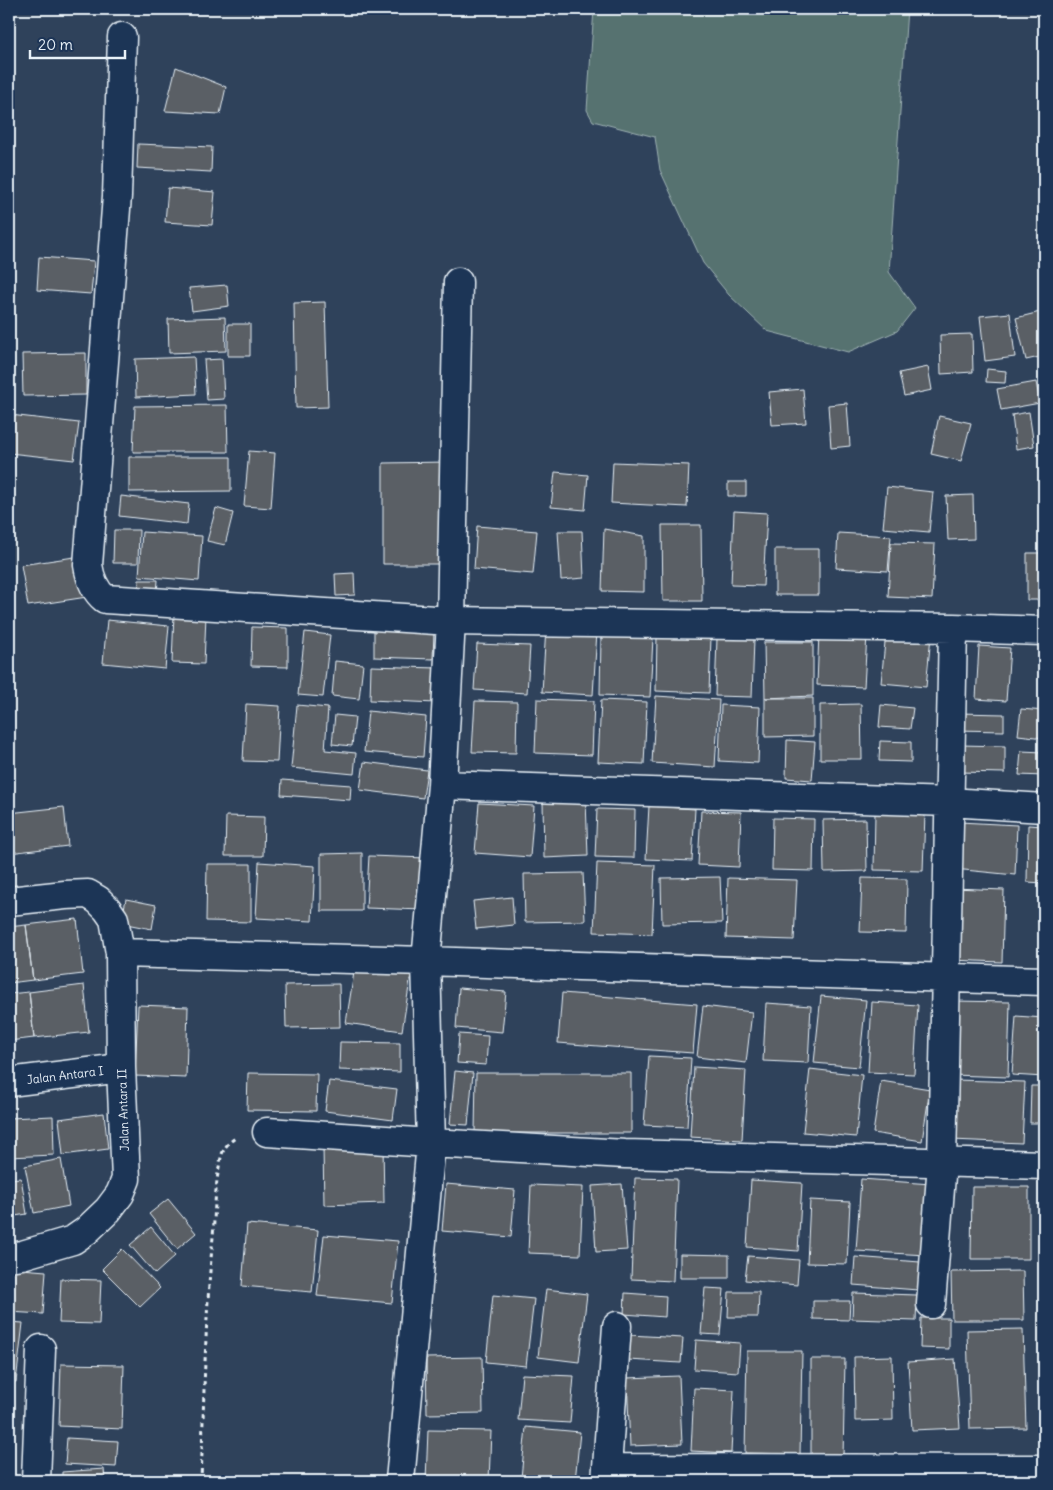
<svg xmlns="http://www.w3.org/2000/svg" width="1053" height="1490" viewBox="0 0 1053 1490" font-family="Delius,sans-serif">
  <rect width="100%" height="100%" fill="#2f425b"/>
  <filter id="ink" filterUnits="userSpaceOnUse"><feTurbulence type="fractalNoise" baseFrequency=".02" numOctaves="2"/><feDisplacementMap in="SourceGraphic" scale="10" xChannelSelector="R" yChannelSelector="G"/><feConvolveMatrix kernelMatrix="1 2 1 2 8 2 1 2 1" color-interpolation-filters="sRGB"/></filter>
  <g filter="url(#ink)">
    <path fill="#56726f" stroke="#9fb2b4" d="M594 9H907L889 272 915 308 897 331 848 352 767 331 729 295 703 263 660 170 655 137 593 121 587 110Z"/>
    <path fill="#5a5f65" stroke="#e8f1f8" d="M176 67 226 87 220 114 165 111Z
      M138 144 212 147 211 172 137 168Z
      M168 188 215 192 212 225 165 222Z
      M39 257 94 261 91 294 37 290Z
      M227 285 229 306 192 311 189 288Z
      M325 302 328 407 296 408 294 303Z
      M1044 311V356L1026 360 1016 318Z
      M1010 313 1015 357 985 361 980 316Z
      M225 317 226 351 169 353 168 319Z
      M228 324H250V356H228Z
      M972 334 973 372 941 374 940 335Z
      M86 353V395L23 396 22 354Z
      M194 357 196 394 136 397 135 359Z
      M222 359 224 399 207 400 204 360Z
      M928 367 932 390 904 396 899 373Z
      M987 369 1006 371 1005 383 986 382Z
      M1036 382 1040 403 1001 410 997 389Z
      M803 389 806 423 772 425 769 392Z
      M847 403 850 446 831 448 828 405Z
      M227 405 228 452H133L135 406Z
      M1029 412 1034 446 1016 449 1012 415Z
      M10 415 79 423 74 460 9 453Z
      M939 416 971 423 961 461 931 454Z
      M249 451 275 453 271 508 244 506Z
      M129 457H231V491L129 492Z
      M448 462V564H383V463Z
      M613 462 689 465 687 507 611 503Z
      M555 472 588 475 585 510 551 507Z
      M728 482H746V496H728Z
      M887 487 933 492 929 532 883 528Z
      M973 495 974 539 948 540 946 496Z
      M121 496 189 504 187 524 119 516Z
      M216 508 233 513 225 545 207 541Z
      M734 511 767 513 763 586 731 585Z
      M662 525H701L702 601H663Z
      M477 526 537 531 533 574 474 569Z
      M604 529 644 536V592L602 591Z
      M114 530H139L138 563H113Z
      M558 531H582L584 578 561 580Z
      M142 532 202 536 199 581 139 576Z
      M838 533 891 536 888 571 836 568Z
      M891 543 935 544 932 599 888 597Z
      M775 549H819V595H775Z
      M1027 553H1044V600H1027Z
      M81 556 87 597 28 606 21 565Z
      M354 573 355 595 336 596 335 574Z
      M139 580H158L157 595H138Z
      M174 614 206 615 204 664 172 663Z
      M107 620 169 626 165 669 103 663Z
      M252 627 288 628V667L251 666Z
      M546 628 597 631 593 695 542 692Z
      M374 630 434 631 433 659 374 657Z
      M305 632 330 635 323 697 298 695Z
      M819 632 867 634 864 687 817 685Z
      M886 632 931 636 926 687 881 683Z
      M601 636 653 637 650 697 600 695Z
      M657 636 711 637 709 693 656 691Z
      M717 638 754 639 752 697 715 696Z
      M764 642H813V696L765 698Z
      M477 644 530 646 527 693 474 690Z
      M979 646 1010 648 1006 701 976 699Z
      M335 661 363 664 359 699 332 696Z
      M371 666 437 668 436 703 370 700Z
      M656 696 719 700 715 767 652 763Z
      M765 698H813V736L765 737Z
      M537 699 594 701 592 755 535 753Z
      M601 700 647 702 644 764 598 762Z
      M475 701 517 702 516 753 472 752Z
      M246 704 280 706 277 762 243 761Z
      M861 704 862 759H820V705Z
      M297 705 328 708 325 750 356 753 354 774 291 768Z
      M721 705 760 707 758 763 719 761Z
      M881 705 913 708 910 729 879 727Z
      M1021 709 1044 711V738L1018 735Z
      M368 711 426 717 423 757 364 752Z
      M958 713 1004 714V731L957 730Z
      M335 715 355 717 352 746 332 744Z
      M787 740 815 742 812 780 786 778Z
      M880 741 911 742V762L879 761Z
      M960 745 1005 746V773L959 772Z
      M1021 751 1044 752V776L1019 775Z
      M364 762 427 770 423 798 360 790Z
      M282 780 351 785 350 800 281 795Z
      M586 800 588 856 544 858 543 801Z
      M479 803 534 806 530 857 475 853Z
      M649 806 695 809 692 861 646 859Z
      M64 807 68 846 9 853V813Z
      M597 809 635 810 634 858 595 857Z
      M701 811 741 812 739 867 698 865Z
      M875 813H925L923 871 874 870Z
      M226 816 264 817 263 856H225Z
      M773 818 814 819 813 871 772 870Z
      M866 819 867 871 824 872 823 820Z
      M959 822 1017 825 1015 875 954 869Z
      M1028 825 1044 826V883L1027 882Z
      M362 853V911H321V854Z
      M369 856 427 858 424 910 366 908Z
      M259 862 315 866 312 921 256 918Z
      M597 863 655 865 652 934 594 932Z
      M207 864H251V922L206 921Z
      M583 873 585 921 525 922 524 874Z
      M720 877 722 923 662 924 661 878Z
      M728 878 797 880 794 940 726 938Z
      M862 878 907 879 906 933 860 932Z
      M953 888 1004 890 1002 962 951 960Z
      M512 897 514 925 476 929 473 901Z
      M126 899 156 905 152 929 121 923Z
      M77 919 83 974 33 980 26 925Z
      M26 925 33 980 9 983V927Z
      M355 966 411 974 402 1031 346 1023Z
      M339 984 340 1027 286 1028 285 985Z
      M84 985 89 1032 34 1038 29 992Z
      M459 988 506 992 502 1032 456 1028Z
      M29 992 34 1038 9 1041V994Z
      M562 993 697 1004 693 1053 558 1043Z
      M821 996 866 1000 859 1067 814 1063Z
      M954 1001 1010 1002 1008 1077 952 1075Z
      M872 1002 918 1005 914 1074 868 1072Z
      M766 1003 811 1006 808 1063 763 1061Z
      M138 1005 188 1007 186 1078 135 1076Z
      M703 1006 752 1012 746 1063 697 1057Z
      M1016 1016 1044 1018V1077L1012 1075Z
      M459 1034 488 1036 486 1065 457 1063Z
      M340 1042 400 1043V1072L339 1070Z
      M649 1056 691 1058 687 1127 644 1125Z
      M694 1067 746 1070 742 1140 690 1137Z
      M810 1069 862 1075 856 1137 803 1132Z
      M455 1071 473 1073 468 1125 450 1124Z
      M248 1073 317 1074 316 1111 247 1110Z
      M476 1073H631V1133H475Z
      M954 1080 1025 1082 1022 1143 952 1140Z
      M329 1081 397 1089 393 1120 325 1111Z
      M881 1081 930 1089 922 1141 873 1133Z
      M1031 1086H1044V1123H1030Z
      M104 1113 108 1149 63 1155 59 1119Z
      M53 1116 54 1155 9 1157V1118Z
      M383 1145 384 1203 324 1205 323 1147Z
      M61 1159 69 1206 34 1213 25 1166Z
      M21 1178 27 1214 9 1217V1179Z
      M635 1178 677 1179 673 1281 631 1279Z
      M861 1179 931 1184 926 1255 856 1251Z
      M751 1180 802 1183 798 1251 747 1247Z
      M446 1184 515 1190 511 1237 442 1231Z
      M622 1184 627 1250 596 1252 592 1186Z
      M1040 1184H1044V1251H1039Z
      M531 1185 583 1187 580 1255 528 1253Z
      M972 1187H1029V1259H971Z
      M168 1199 196 1233 177 1249 149 1214Z
      M810 1200 850 1202 847 1264 807 1263Z
      M247 1224 318 1230 312 1292 242 1286Z
      M151 1227 175 1256 155 1274 130 1245Z
      M324 1235 398 1241 392 1303 317 1296Z
      M122 1249 160 1288 140 1307 102 1269Z
      M680 1254 729 1255V1278H680Z
      M748 1256 799 1260 797 1285 745 1280Z
      M855 1257 920 1262 918 1290 853 1285Z
      M9 1268 46 1271 43 1314 9 1312Z
      M1023 1271 1024 1320H952L951 1272Z
      M61 1279 101 1280 99 1324 59 1323Z
      M705 1288 724 1289 720 1335 701 1334Z
      M546 1289 587 1294 579 1362 538 1357Z
      M729 1292H759L758 1317H728Z
      M625 1293 666 1296 665 1317 624 1314Z
      M853 1293 917 1295 916 1321 852 1319Z
      M493 1295 534 1299 526 1366 486 1362Z
      M813 1301H850L849 1320 813 1319Z
      M921 1318H949V1349L920 1348Z
      M9 1322 23 1323 16 1382 9 1381Z
      M1023 1329 1026 1428 970 1429 967 1330Z
      M629 1335 683 1338 681 1363 628 1360Z
      M696 1340 740 1343 738 1372 694 1369Z
      M747 1351H802L800 1454 745 1453Z
      M892 1356 893 1420 855 1421 854 1357Z
      M482 1357 483 1413 427 1414 426 1358Z
      M811 1359H845L843 1457 811 1456Z
      M955 1359 960 1428 912 1430 908 1362Z
      M61 1364 124 1365 122 1429 59 1426Z
      M522 1374 574 1376 570 1423 518 1420Z
      M679 1376 682 1444 630 1446 627 1378Z
      M694 1388 734 1390 731 1453 691 1451Z
      M526 1427 580 1432 575 1481 521 1478Z
      M428 1430 491 1431 489 1481H426Z
      M67 1438 118 1441 116 1467 65 1464Z
      M104 1469 105 1481H62V1472Z"/>
    <g fill="none" stroke-linecap="round" stroke-linejoin="round">
      <defs>
        <path id="street" d="M122 37 117 196 88 565C90 578 94 590 105 599L451 621 442 785 426 961 431 1143 400 1481
          M458 282 451 621 953 628
          M442 785 949 802 1044 808
          M9 901 65 895 88 894 98 900 107 909 114 919 120 953 121 1068 126 1179 120 1194 108 1210 86 1231 73 1240 22 1255 9 1257
          M120 953 426 961 1044 981
          M9 1082 121 1068
          M267 1132 431 1143 625 1154 1044 1165
          M931 1304 942 1163 953 628 1044 631
          M608 1468 1044 1469
          M36 1481 41 1349
          M606 1481 617 1326"/>
      </defs>
      <use href="#street" stroke="#e8f1f8" stroke-width="31"/>
      <path stroke="#e8f1f8" stroke-width="3" stroke-dasharray="4 4" stroke-linecap="butt" d="M201 1481C204 1400 205 1318 213 1237 215 1210 215 1179 222 1154 225 1146 230 1141 237 1137"/>
      <use href="#street" stroke="#1d3557" stroke-width="28"/>
    </g>
  </g>
  <g text-anchor="middle" dominant-baseline="central" stroke-width="4" stroke-linejoin="round" paint-order="stroke">
    <g font-size="12" fill="#e8f1f8" stroke="#1d3557">
      <text transform="translate(65 1075) rotate(-7)">Jalan Antara I</text>
      <text transform="translate(123 1110) rotate(-92)">Jalan Antara II</text>
    </g>
  </g>
  <rect width="1053" height="1490" fill="none" stroke="#1d3557" stroke-width="30"/>
  <rect x="15" y="15" width="1023" height="1460" fill="none" stroke="#e8f1f8" stroke-width="2" filter="url(#ink)"/>
  <path d="M30 50v8h95v-8" fill="none" stroke="#e8f1f8" stroke-width="2.5"/>
  <text x="38" y="50" font-size="15" fill="#e8f1f8" stroke="#1d3557" stroke-width="4" paint-order="stroke">20 m</text>
</svg>
